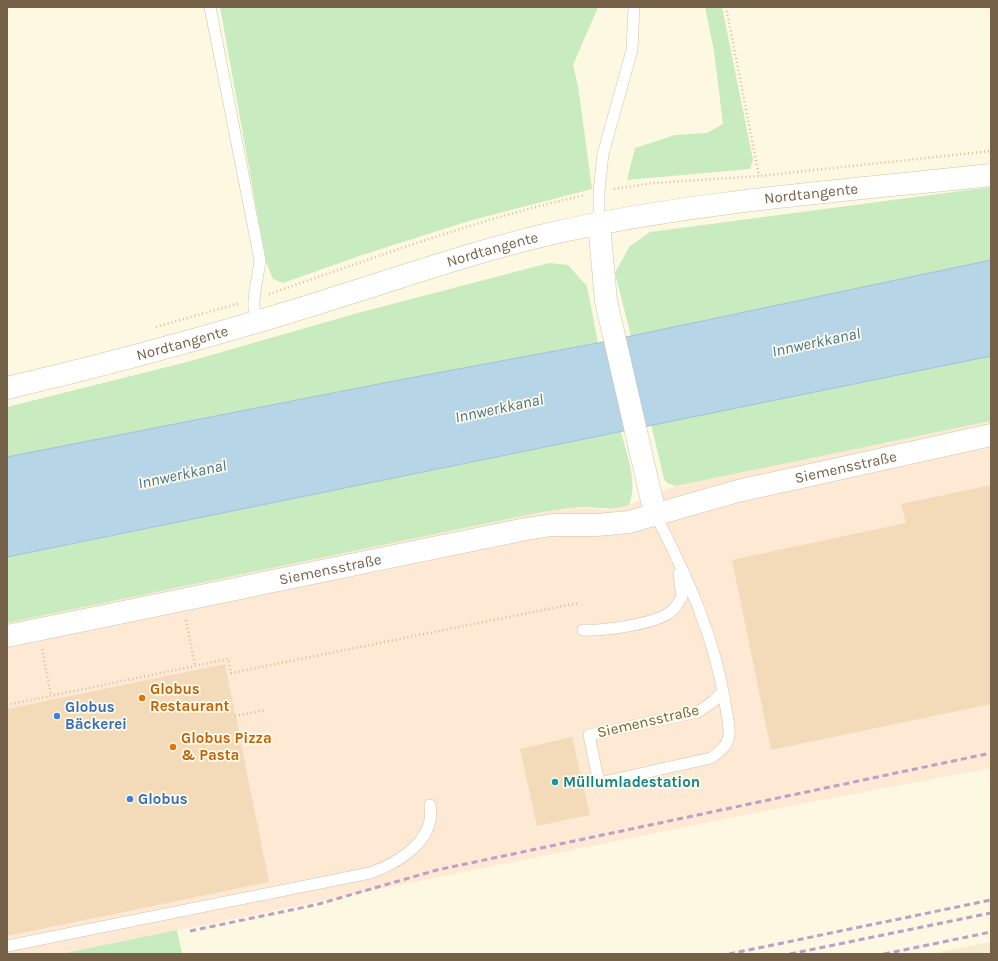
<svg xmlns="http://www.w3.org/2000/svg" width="998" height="961" viewBox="0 0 998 961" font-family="Karla,sans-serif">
  <rect width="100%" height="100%" fill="#fdf8e2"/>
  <path fill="#f5ebd0" d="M991 942V954H932L950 950Z"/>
  <path fill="#fee9d5" d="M991 421V768L774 809 60 954H7V623L537 513 581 507 604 510 621 508 676 486Z"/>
  <path fill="#c9ebc0" d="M220 7H598L573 65 578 86 592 189 469 221 362 255 283 283 273 279 266 262Z
    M705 7H722L753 160 750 169 627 180 635 148 675 135 707 133 723 124 714 51Z
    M991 187V260L631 336 615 273 629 247 650 232Z
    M549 263 568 265 587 286 598 343 399 380 7 457V407L187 362 354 314Z
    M991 356V421L676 486 667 483 664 479 651 424Z
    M621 432C627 456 638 481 629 505 610 512 598 506 580 507 566 508 551 511 537 513L7 623V557Z
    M177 930 182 953 60 954Z"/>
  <path fill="#b6d6e7" stroke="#9cc3d9" d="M991 260V356L7 557V457L399 380 598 343Z"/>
  <path fill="#f3dbb9" d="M991 485V704L771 750 732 560 906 523 901 504Z
    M225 664 269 882 7 936V709Z
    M572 737 590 815 537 826 520 749Z"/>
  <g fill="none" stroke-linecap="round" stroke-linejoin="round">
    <defs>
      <path id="service" d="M210 7 260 260C258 281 250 301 256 321
        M599 223V191L603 154 632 50 634 7
        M655 514C686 574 714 635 725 702 726 712 730 724 729 735 728 746 719 752 711 758L599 783 589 735 698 712 715 700 723 691
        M583 630C604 631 658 624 673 610 676 607 679 601 682 597L679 573
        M7 946 370 873C398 863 436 841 430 805"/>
      <g id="minor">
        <path d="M599 223 606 301 655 514"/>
        <path id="s1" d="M7 636 526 529 552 525H597L629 522 738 491 991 435"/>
      </g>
      <g id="secondary">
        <path id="s2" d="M7 388C114 363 220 334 325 301 399 278 473 252 549 234 694 201 843 191 991 175"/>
      </g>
    </defs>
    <use href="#service" stroke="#d0c3ab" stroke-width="12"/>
    <use href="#minor" stroke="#d0c3ab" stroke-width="23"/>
    <use href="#secondary" stroke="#d2c2a6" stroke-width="23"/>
    <path stroke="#d8bf9c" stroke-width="2.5" stroke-dasharray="1 3" stroke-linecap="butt" d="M726 7 759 176
      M614 189 654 183 759 176 991 151
      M269 294C374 258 477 219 585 195
      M156 327 240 303
      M186 620 195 666
      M42 649 51 695
      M7 705 228 659 231 673 578 603
      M235 716 266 710"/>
    <use href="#service" stroke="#fff" stroke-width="11"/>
    <use href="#minor" stroke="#fff" stroke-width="22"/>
    <use href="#secondary" stroke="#fff" stroke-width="22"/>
    <path stroke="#bca0c6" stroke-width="3" stroke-dasharray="6 4" stroke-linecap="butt" d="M190 931 315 905 437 870 991 753
      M729 954 991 900
      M790 954 991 913
      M884 954 991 932"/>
  </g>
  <g fill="#e8710a" stroke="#fffbe9" stroke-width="1.5">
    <circle cx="142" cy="698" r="4"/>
    <circle cx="173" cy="747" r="4"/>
  </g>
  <g fill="#3f7fe0" stroke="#fffbe9" stroke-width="1.5">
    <circle cx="57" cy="716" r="4"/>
    <circle cx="130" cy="799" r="4"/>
  </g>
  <circle fill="#0f9aa8" stroke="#fffbe9" stroke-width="1.5" cx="555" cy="782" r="4"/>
  <g text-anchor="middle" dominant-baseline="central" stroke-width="3.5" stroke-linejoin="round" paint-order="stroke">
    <g font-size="15" fill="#756148" stroke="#fffbe9">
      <text stroke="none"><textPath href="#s2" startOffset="829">Nordtangente</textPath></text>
      <text stroke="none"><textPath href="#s2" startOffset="505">Nordtangente</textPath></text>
      <text stroke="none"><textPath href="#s2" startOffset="181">Nordtangente</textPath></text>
      <text stroke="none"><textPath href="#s1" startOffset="857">Siemensstraße</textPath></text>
      <text stroke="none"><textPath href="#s1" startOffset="330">Siemensstraße</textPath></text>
      <text transform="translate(648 721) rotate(-13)">Siemensstraße</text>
    </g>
    <g font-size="15" font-weight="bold" fill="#c56008" stroke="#fffbe9" text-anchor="start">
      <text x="150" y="689">Globus<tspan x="150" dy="17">Restaurant</tspan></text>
      <text x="181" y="738">Globus Pizza<tspan x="181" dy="17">&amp; Pasta</tspan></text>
    </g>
    <g font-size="15" font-weight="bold" fill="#366cbe" stroke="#fffbe9" text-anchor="start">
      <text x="65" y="707">Globus<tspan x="65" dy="17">Bäckerei</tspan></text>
      <text x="138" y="799">Globus</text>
    </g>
    <g font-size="15" font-weight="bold" fill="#0d838f" stroke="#fffbe9" text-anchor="start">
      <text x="563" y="782">Müllumladestation</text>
    </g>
    <g font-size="16" font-style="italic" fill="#437491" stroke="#fffbe9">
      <text transform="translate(816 342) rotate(-12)">Innwerkkanal</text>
      <text transform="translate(499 408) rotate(-12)">Innwerkkanal</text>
      <text transform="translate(182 474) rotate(-12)">Innwerkkanal</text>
    </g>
  </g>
  <rect width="998" height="961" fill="none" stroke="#756148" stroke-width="16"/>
</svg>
